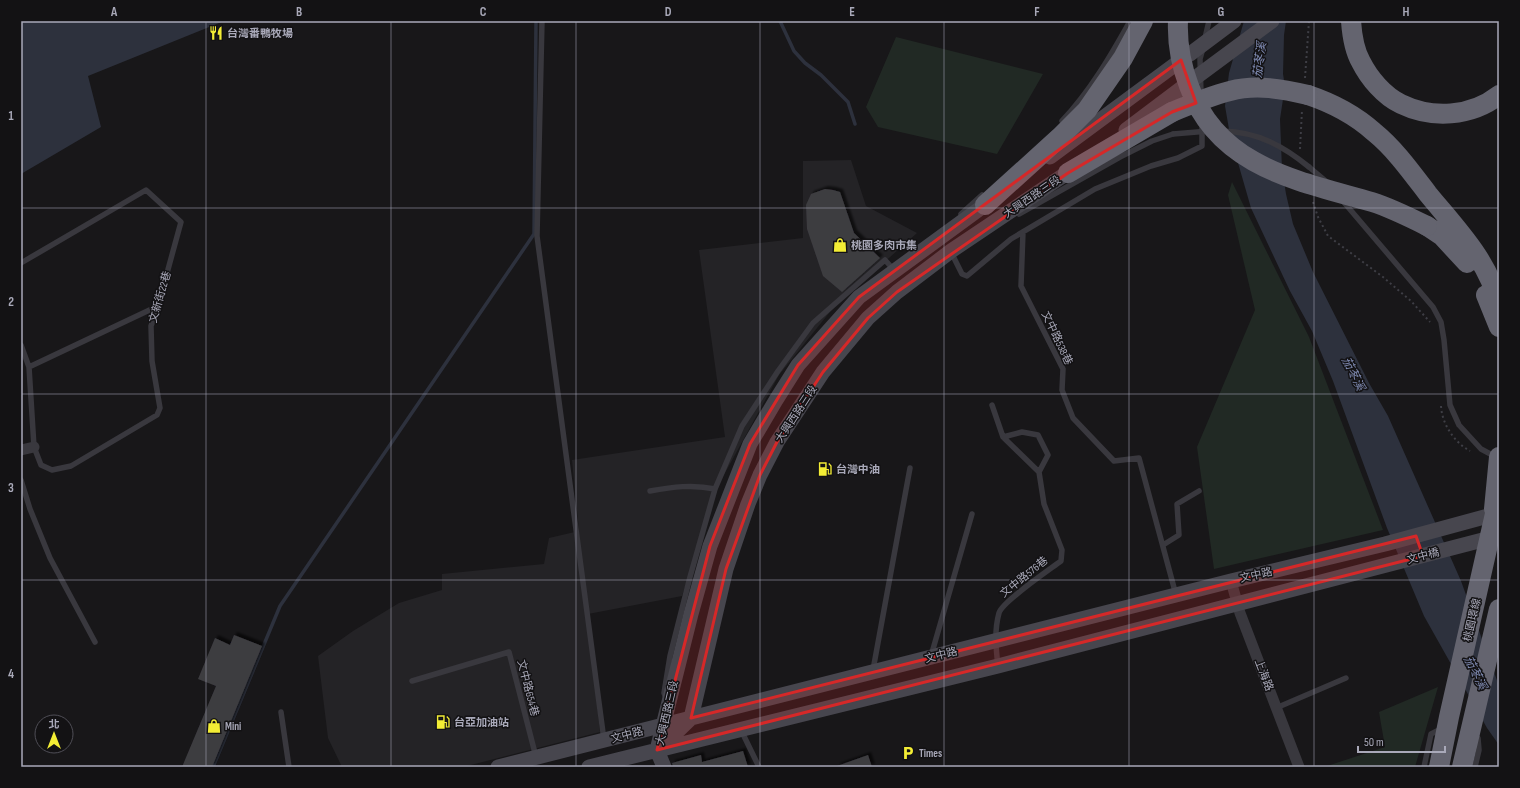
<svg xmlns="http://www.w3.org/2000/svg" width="1520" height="788" viewBox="0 0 1520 788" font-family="'Sofia Sans Condensed','Noto Sans TC',sans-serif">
  <defs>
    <filter id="shadow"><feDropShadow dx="3" dy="-3" stdDeviation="1" flood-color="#0009"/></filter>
  </defs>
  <rect width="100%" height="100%" fill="#181719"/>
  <path fill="#242326" d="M851 160 866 206 917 233 834 307 779 375 720 482 682 596 588 614 600 732 463 767H342L328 738 318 656 353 631 399 603 442 590V574L544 564 549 538 579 531 572 460 725 437 699 250 803 238V161Z"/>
  <path fill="#212924" d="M896 37 1043 74 997 154 878 127 866 107Z
    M1232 182 1309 337 1383 530 1214 569 1197 447 1255 310 1228 195Z
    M1438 687 1415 767H1324L1385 747 1379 712Z"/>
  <path fill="#2d313d" d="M21 21H224L88 76 101 127 21 174Z
    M1244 21H1286L1284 35 1283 74 1285 86 1280 119 1282 169 1286 194 1293 224 1313 272 1369 383 1388 416 1461 581 1499 686V745L1487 728 1424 616 1387 528 1333 381 1312 331 1290 291 1251 208 1230 135 1225 106 1229 73Z"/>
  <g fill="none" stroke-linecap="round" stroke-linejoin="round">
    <path stroke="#2d313d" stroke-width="3.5" d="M780 21 794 51 805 63 821 75 848 102 855 124
      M213 767 280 606 534 234 536 21"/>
  </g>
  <path fill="#3d3c41" filter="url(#shadow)" d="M825 189 833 190 840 192 854 233 880 258 842 292 823 276 807 229 806 205 811 194Z
    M234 635 262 646 212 767H182L216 686 198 679 215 638 230 645Z
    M743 751 748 767H673L672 763 701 755 702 762Z
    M868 755 872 767H837V766Z"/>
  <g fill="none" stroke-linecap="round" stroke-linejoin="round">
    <path stroke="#3e3e45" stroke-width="2" stroke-dasharray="2 3" stroke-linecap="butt" d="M1305 78 1309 21
      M1300 149 1302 110
      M1313 202 1318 217 1328 236 1383 277 1411 301 1430 322
      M1441 406C1442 424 1454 442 1470 451"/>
    <path stroke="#39383e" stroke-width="5.5" d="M542 21 537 236 604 740
      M1205 38 1209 21
      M1201 93 1200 59 1203 48
      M1062 121C1090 91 1110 57 1130 21
      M1309 167 1327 182
      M1342 200 1433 307 1441 322 1444 340 1450 405 1459 425 1481 449 1496 457
      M961 214 982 195
      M1019 214 1120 157 1152 141 1173 134
      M1023 232 1021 286 1063 369 1062 390 1073 418 1114 461 1139 458 1176 595
      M951 252 962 274 967 276 1011 239 1095 189 1151 166 1178 158 1202 146V128
      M21 263 146 190 181 222 158 306 151 326 152 361 160 408 157 415 71 466 52 470 41 465 34 447 29 367 21 345
      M29 367 158 306
      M992 405 1003 437 1039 472 1044 504 1062 550 1061 561C1049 570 1002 602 999 613 994 631 996 649 998 666
      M1003 437 1022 432 1038 435 1048 455 1039 472
      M21 480 30 509 50 558 95 642
      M650 491C672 487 693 484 715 489
      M1163 545 1179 535 1177 504 1199 491
      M931 656 972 514
      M873 670 910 468
      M412 681 509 652 536 757
      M666 698 664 693 670 656 690 577 715 489 742 426 778 371 813 323 885 260 894 270
      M1276 708 1346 678
      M281 712 289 767
      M741 730 759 767
      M1475 738H1478L1479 750 1475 767
      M1424 767 1431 734 1439 730 1441 731"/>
    <path stroke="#39383e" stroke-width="11" d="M21 450 34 447
      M1231 581 1240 613 1299 767"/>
    <path stroke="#47464e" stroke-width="15" d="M1126 130 1195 78
      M1050 157 1188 55
      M657 750 691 614 710 546 750 444 776 400 798 365 859 297 993 199
      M657 750 664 767
      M658 750 691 718 726 569 748 504 760 475 777 442 823 372 868 318 897 292 951 251 1076 167
      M498 767 1231 581 1385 544 1499 513
      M589 767 998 666 1498 536"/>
    <path stroke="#64646f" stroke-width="20" d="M1351 21C1352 35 1354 50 1361 62 1369 78 1384 96 1401 104 1432 119 1471 117 1499 95
      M1308 95C1332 103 1355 115 1374 132 1395 149 1412 173 1428 194 1455 227 1491 263 1499 307
      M1068 173 1172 112
      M985 205 1060 137 1087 110 1123 58 1143 21
      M1427 226 1442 236 1467 263
      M1486 295 1499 327"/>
    <path stroke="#39383e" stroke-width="5.5" d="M1223 131C1258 132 1283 146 1309 167
      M1173 134 1209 131"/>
    <path stroke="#47464e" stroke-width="15" d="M1190 54 1234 21
      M1195 78 1272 21"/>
    <path stroke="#64646f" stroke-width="20" d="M1178 21C1177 44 1181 65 1189 86 1218 168 1300 181 1372 202 1391 208 1409 217 1427 226
      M1172 112C1191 104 1210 96 1230 91 1256 84 1283 89 1308 95
      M1494 509 1499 457
      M1439 767 1449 717 1499 496
      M1462 767 1499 609"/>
  </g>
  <path fill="#d62828" fill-opacity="0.2" stroke="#d62828" stroke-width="3" stroke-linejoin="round" d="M1181 60 1196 103 1172 112 1068 173 897 292 868 318 823 372 777 442 760 475 726 569 691 718 1416 536 1423 556 657 750 710 546 750 444 798 365 859 297Z"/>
  <path fill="none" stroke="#a9a9b9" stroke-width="1" stroke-opacity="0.55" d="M206 21V767M391 21V767M576 21V767M760 21V767M944 21V767M1129 21V767M1314 21V767M21 208H1499M21 394H1499M21 580H1499"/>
  <defs>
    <symbol id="restaurant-bare" viewBox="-9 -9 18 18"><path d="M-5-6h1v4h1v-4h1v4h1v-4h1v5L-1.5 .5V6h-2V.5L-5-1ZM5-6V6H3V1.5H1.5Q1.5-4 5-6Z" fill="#f3ed35" stroke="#131214" stroke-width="2.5" paint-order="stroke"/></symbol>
    <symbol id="shop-bare" viewBox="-9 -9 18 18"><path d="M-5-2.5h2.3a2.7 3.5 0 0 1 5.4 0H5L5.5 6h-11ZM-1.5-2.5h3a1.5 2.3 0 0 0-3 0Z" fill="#f3ed35" stroke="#131214" stroke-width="2.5" paint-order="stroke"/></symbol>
    <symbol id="fuel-bare" viewBox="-9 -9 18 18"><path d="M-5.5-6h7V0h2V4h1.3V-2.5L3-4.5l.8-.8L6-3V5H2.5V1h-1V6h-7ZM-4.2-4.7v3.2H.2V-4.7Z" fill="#f3ed35" stroke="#131214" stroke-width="2.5" paint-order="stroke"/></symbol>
    <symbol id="parking-bare" viewBox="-9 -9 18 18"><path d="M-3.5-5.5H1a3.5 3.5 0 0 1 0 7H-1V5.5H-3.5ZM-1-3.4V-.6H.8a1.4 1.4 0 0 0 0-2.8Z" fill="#f3ed35" stroke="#131214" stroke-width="2.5" paint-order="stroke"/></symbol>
  </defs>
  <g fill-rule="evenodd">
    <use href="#restaurant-bare" x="206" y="23" width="20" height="20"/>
    <use href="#shop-bare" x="830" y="235" width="20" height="20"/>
    <use href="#fuel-bare" x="815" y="459" width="20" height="20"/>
    <use href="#fuel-bare" x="433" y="712" width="20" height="20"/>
    <use href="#shop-bare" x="204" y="716" width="20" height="20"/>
    <use href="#parking-bare" x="898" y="743" width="20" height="20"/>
  </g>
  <g text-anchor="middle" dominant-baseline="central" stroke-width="3" stroke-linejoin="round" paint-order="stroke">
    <g font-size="11" font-weight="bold" fill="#a9a9b9" stroke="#131214" text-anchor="start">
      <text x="227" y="33">台灣番鴨牧場</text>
      <text x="851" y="245">桃園多肉市集</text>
      <text x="836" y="469">台灣中油</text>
      <text x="454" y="722">台亞加油站</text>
      <text x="225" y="726">Mini</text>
      <text x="919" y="753">Times</text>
    </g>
    <g font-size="11" fill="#a9a9b9" stroke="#131214">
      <text transform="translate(1032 197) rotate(-34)">大興西路三段</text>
      <text transform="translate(160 297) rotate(-74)">文新街22巷</text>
      <text transform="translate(1057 338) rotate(65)">文中路538巷</text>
      <text transform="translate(796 414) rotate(-57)">大興西路三段</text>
      <text transform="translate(1423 556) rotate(-15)">文中橋</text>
      <text transform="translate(1256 575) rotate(-13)">文中路</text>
      <text transform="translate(1024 577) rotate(-39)">文中路576巷</text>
      <text transform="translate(1472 620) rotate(-77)">桃園環線</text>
      <text transform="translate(941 655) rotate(-14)">文中路</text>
      <text transform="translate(1264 675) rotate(69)">上海路</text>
      <text transform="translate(528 688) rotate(76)">文中路654巷</text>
      <text transform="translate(667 713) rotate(-77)">大興西路三段</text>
      <text transform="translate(627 735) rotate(-15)">文中路</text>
    </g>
    <g font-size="12" font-style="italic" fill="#808cb4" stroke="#131214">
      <text transform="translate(1260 60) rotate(-82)">茄苳溪</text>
      <text transform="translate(1353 374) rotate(63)">茄苳溪</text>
      <text transform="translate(1475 673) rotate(63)">茄苳溪</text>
    </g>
  </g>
  <rect width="1520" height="788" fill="none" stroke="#131214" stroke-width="44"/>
  <g transform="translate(54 734)"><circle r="19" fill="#131214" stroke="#4f4e56"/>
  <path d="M0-3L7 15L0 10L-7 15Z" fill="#f3ed35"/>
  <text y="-6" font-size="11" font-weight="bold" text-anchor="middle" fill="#a9a9b9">北</text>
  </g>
  <path d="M1358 746v6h87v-6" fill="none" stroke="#a9a9b9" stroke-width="2"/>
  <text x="1364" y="746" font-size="12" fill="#a9a9b9" stroke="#131214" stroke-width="3" paint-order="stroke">50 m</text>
  <rect x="22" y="22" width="1476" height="744" fill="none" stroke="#a9a9b9" stroke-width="1.5"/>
  <g font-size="13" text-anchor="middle" font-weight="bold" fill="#a9a9b9">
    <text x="114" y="16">A</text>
    <text x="299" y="16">B</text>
    <text x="483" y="16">C</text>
    <text x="668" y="16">D</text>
    <text x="852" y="16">E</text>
    <text x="1037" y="16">F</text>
    <text x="1221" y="16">G</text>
    <text x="1406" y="16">H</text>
    <text x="11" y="120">1</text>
    <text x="11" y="306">2</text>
    <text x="11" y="492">3</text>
    <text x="11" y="678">4</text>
  </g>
</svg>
